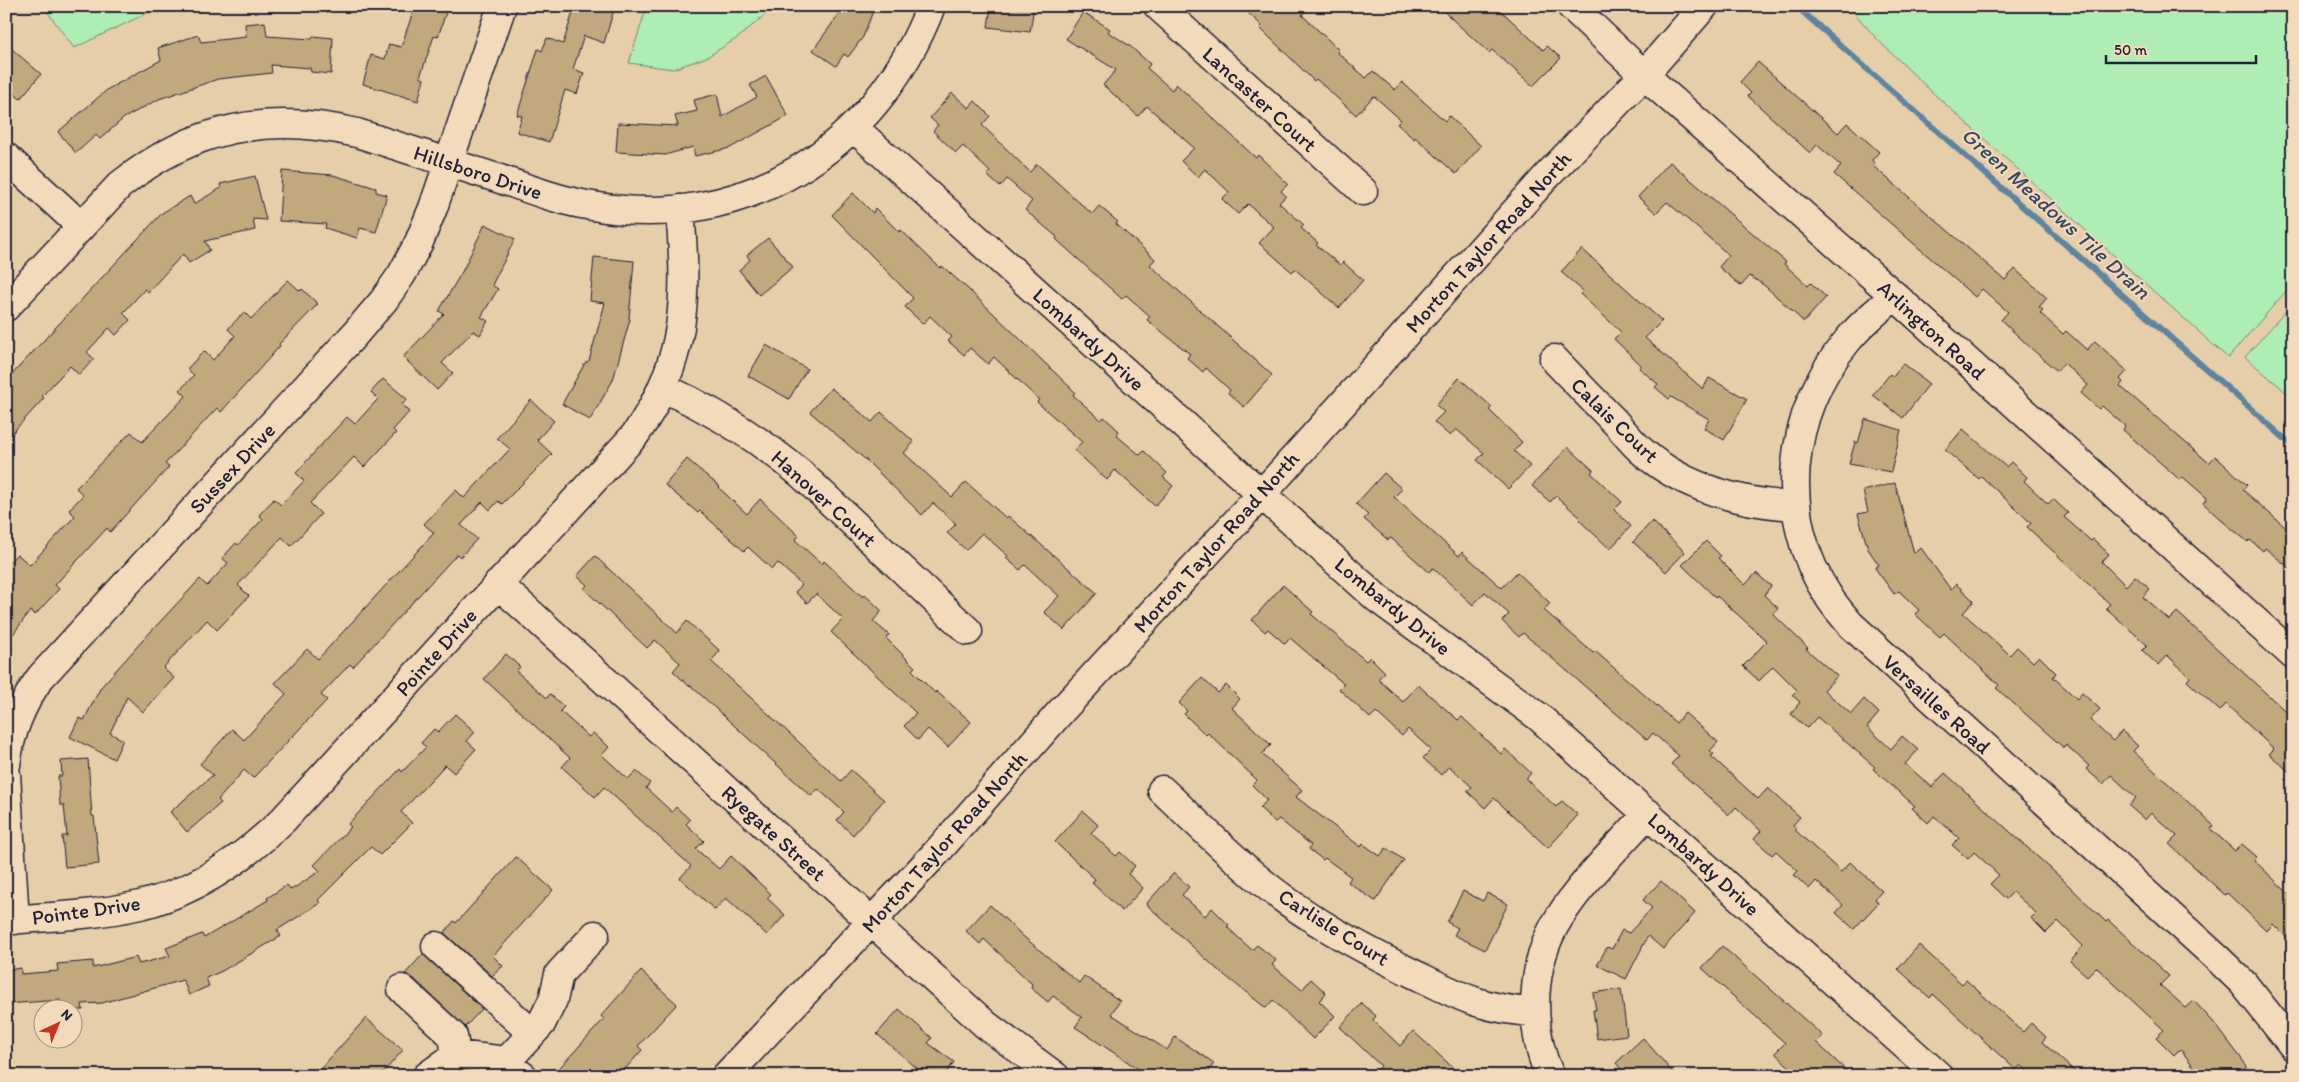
<svg xmlns="http://www.w3.org/2000/svg" width="2299" height="1082" viewBox="0 0 2299 1082" font-family="Itim,sans-serif">
  <rect width="100%" height="100%" fill="#e6cea9"/>
  <filter id="ink" filterUnits="userSpaceOnUse"><feTurbulence type="fractalNoise" baseFrequency=".02" numOctaves="2"/><feDisplacementMap in="SourceGraphic" scale="10" xChannelSelector="R" yChannelSelector="G"/><feConvolveMatrix kernelMatrix="1 2 1 2 8 2 1 2 1" color-interpolation-filters="sRGB"/></filter>
  <g filter="url(#ink)">
    <path fill="#aeeeb5" stroke="#688878" d="M43 6H162L74 48Z
      M647 6H775L739 37 707 57 673 69 629 63Z
      M1848 6H2293V283L2228 358 1932 92 1877 39Z
      M2293 303V398L2245 357Z"/>
    <g fill="none" stroke-linecap="round" stroke-linejoin="round">
      <path stroke="#5d84a1" stroke-width="6" d="M1796 6 2293 446"/>
    </g>
    <path fill="#c1a87d" stroke="#22223b" d="M415 6H448L438 37 434 36 420 77 424 79 418 101 363 84 371 55 385 59 389 44 401 47Z
      M575 6H615L604 43 584 36 573 69 584 73 577 94 565 90 549 142 517 132 522 116 517 115 538 49 542 51 547 38 563 44Z
      M845 6H875L863 37 848 57 844 54 836 66 813 50Z
      M991 6H1034L1030 32 988 27Z
      M1241 6H1310L1302 15 1339 50 1337 52 1366 78 1373 71 1395 90 1402 82 1445 121 1449 116 1481 146 1456 174 1415 137 1414 139 1397 124 1401 120 1374 96 1356 115 1316 79 1314 81 1260 28 1262 26Z
      M1438 6H1496L1543 50 1547 46 1561 58 1533 86 1492 50 1489 53Z
      M1083 12 1110 29 1108 32 1130 46 1150 64 1147 68 1172 90 1176 84 1256 158 1258 155 1288 184 1281 191 1286 196 1279 203 1304 225 1301 228 1318 243 1316 245 1340 265 1343 262 1363 280 1339 308 1295 269 1292 272 1259 243 1274 227 1248 204 1238 214 1222 199 1229 192 1205 169 1198 177 1181 161 1194 148 1147 106 1138 116 1103 85 1116 70 1066 39Z
      M265 22 267 36 312 39 313 36 333 38 331 74 311 72 310 68 271 65 272 73 218 79 159 99 124 118 100 139 96 135 76 153 58 132 108 89 161 60 158 48 198 35 201 42 246 37 245 24Z
      M6 44 41 74 20 99 6 86Z
      M1758 62 1838 133 1847 123 1879 152 1872 160 1875 164 1873 166 2005 280 2015 269 2047 298 2039 307 2043 310 2040 313 2063 334 2066 331 2087 350 2095 341 2127 371 2120 379 2123 382 2120 386 2209 463 2215 456 2247 485 2243 490 2293 534V571L2265 548 2263 551 2250 540 2248 542 2220 519 2203 503 2207 498 2183 477 2180 480 2123 430 2125 426 2102 406 2099 409 2081 393 2088 385 2064 363 2057 371 2033 350 2001 320 2008 312 1982 289 1975 297 1834 174 1841 166 1817 145 1810 153 1748 96 1751 93 1740 82Z
      M766 76 788 116 730 148 695 156 693 147 665 155 616 152 618 123 678 126 675 116 697 111 694 100 717 94 722 117 757 97 750 85Z
      M952 93 969 108 975 101 990 116 982 125 1030 172 1037 164 1092 214 1099 206 1118 222 1116 224 1155 259 1150 265 1272 375 1244 407 1228 393 1230 390 1206 368 1203 372 1187 358 1190 354 1147 320 1150 316 1126 295 1122 299 1056 239 1057 237 1025 210 1032 201 1007 179 1000 187 987 175 990 172 963 146 956 153 933 131 938 125 930 118Z
      M1670 162 1786 262 1784 264 1808 286 1811 283 1826 297 1804 322 1765 286 1750 276 1741 286 1719 267 1729 255 1667 202 1656 213 1638 197Z
      M282 171 333 175 376 188V192L387 195 376 232 360 228 357 238 325 228 326 224 279 221Z
      M255 176 266 220 253 219 255 230 205 241 210 250 189 263 183 254 148 292 145 289 123 313 130 320 116 335 109 328 87 352 94 359 79 375 70 366 42 396 44 398 6 440V381L162 213 190 196 194 204 221 188 220 184Z
      M853 193 873 213 875 208 899 232 901 230 940 268 942 266 968 289 1075 392 1073 395 1101 420 1104 417 1119 431 1116 435 1140 455 1144 451 1167 473 1163 477 1173 486 1155 506 1115 470 1107 480 1074 450 1082 442 1037 402 1039 400 994 357 988 364 970 348 964 355 948 341 952 337 930 316 923 324 905 307 913 298 832 215Z
      M485 224 515 239 492 285 498 289 481 317 488 321 480 335 473 331 442 363 453 373 437 390 403 357 444 314 439 311 463 270Z
      M768 238 793 267 759 295 739 270 750 260 747 255Z
      M1582 249 1662 321 1645 338 1703 389 1709 378 1747 399 1724 440 1704 428 1709 419 1671 397 1669 399 1655 387 1658 384 1639 368 1641 365 1614 339 1621 332 1580 294 1583 291 1561 272Z
      M594 257 634 261 629 319H630L613 380 590 420 562 404 585 363 589 361 605 303 590 301Z
      M288 280 300 291 302 289 318 304 279 344 280 346 221 412 217 408 165 464 169 467 110 532 107 528 55 585 59 589 35 615 30 611 6 644V566L17 554 30 565 75 516 69 510 83 495 76 488 131 432 142 442 186 396 180 390 194 375 187 369 204 351 213 360 235 336 228 329 244 312 251 319Z
      M766 345 807 369 789 399 748 376Z
      M1903 363 1929 384 1903 418 1873 395 1890 374 1893 377Z
      M1459 378 1492 407 1489 410 1522 442 1514 451 1530 466 1508 489 1477 460 1484 453 1456 429 1450 436 1434 422 1444 412 1436 405Z
      M383 379 407 399 402 405 409 412 393 430 396 433 364 467 354 457 310 503 321 514 291 546 282 537 238 585 249 596 217 630 207 620 163 668 174 678 143 712 127 697 110 733 123 740 114 759 70 737 79 718 84 720 101 687 144 639 200 579 207 586 228 563 222 558 236 543 238 545 263 519 259 515 274 499 281 505 304 481 296 473 330 435 347 417 355 424 378 399 371 392Z
      M831 388 872 422 881 412 914 442 904 453 952 497 966 482 1006 518 1008 516 1097 593 1064 630 1044 612 1059 596 1025 565 1020 570 1006 558 1008 556 982 533 966 550 947 533 956 524 933 503 922 515 867 461 810 412Z
      M531 400 554 421 537 440 552 454 502 504 498 501 490 510 482 502 461 525 477 539 460 557 457 554 353 667 350 664 321 695 327 700 253 778 244 770 218 800 221 803 187 832 170 812 213 775 200 764 232 729 244 740 286 694 275 683 307 649 318 659 434 533 424 524 456 490 464 498 510 449 497 438Z
      M1865 419 1901 430 1891 472 1849 464 1855 442 1858 443Z
      M1963 429 2006 467 2011 462 2027 477 2024 481 2048 504 2053 499 2068 513 2064 517 2091 541 2093 539 2109 554 2102 562 2126 586 2135 576 2150 589 2143 597 2169 620 2177 612 2293 718V775L2269 754 2274 749 2226 704 2220 711 2187 681 2190 677 2167 655 2158 665 2142 650 2147 645 2106 608 2110 604 2027 527 2031 523 1981 476 1979 479 1945 450Z
      M1568 447 1593 470 1591 473 1622 502 1614 510 1631 526 1610 549 1579 520 1581 518 1556 496 1550 502 1532 486Z
      M687 459 720 487 719 488 747 514 760 499 799 536 795 540 822 564 824 561 863 597 865 595 882 611 873 621 889 635 886 638 915 667 912 670 935 693 936 691 971 722 948 747 928 729 918 740 904 726 916 713 831 632 843 619 816 594 807 603 795 592 802 585 778 563 772 569 748 547 744 551 700 511 698 513 665 485Z
      M1384 473 1402 489 1394 497 1459 556 1462 552 1502 588 1517 572 1550 603 1544 610 1593 653 1595 651 1676 723 1685 713 1718 742 1710 751 1714 754 1711 756 1758 799 1768 788 1800 817 1793 825 1796 829 1795 830 1841 872 1850 862 1882 891 1875 899 1878 903 1854 929 1836 913 1843 905 1816 881 1809 889 1794 875 1798 871 1776 851 1772 855 1754 839 1761 831 1736 807 1729 815 1671 764 1679 756 1653 733 1647 740 1523 633 1519 637 1502 621 1509 614 1485 592 1473 605 1433 568 1429 572 1391 538 1388 540 1364 519 1368 515 1356 504Z
      M1895 483 1914 553 1921 548 1951 590 1956 584 1974 601 1963 613 2010 655 2017 647 2033 662 2039 656 2056 673 2053 677 2077 699 2082 693 2100 709 2090 720 2113 741 2122 731 2138 746 2133 751 2214 826 2211 829 2235 851 2242 844 2257 857 2254 860 2293 898V944L2273 924 2267 931 2227 893 2225 895 2169 844 2177 836 2151 813 2145 820 2129 806 2136 798 2111 775 2103 784 2086 769 2089 766 2066 745 2064 748 1996 688 1999 685 1944 633 1940 637 1915 614 1919 610 1899 591 1894 594 1875 568 1879 565 1868 549 1858 514 1868 512 1863 491Z
      M1652 521 1685 552 1666 572 1633 542Z
      M1706 541 1721 556 1718 558 1745 585 1756 573 1771 586 1764 595 1778 608 1773 614 1808 648 1806 649 1837 676 1824 690 1851 714 1864 699 1879 713 1867 727 1891 749 1902 736 1918 750 1905 764 1932 787 1945 773 2060 877 2106 922 2108 920 2169 976 2160 985 2186 1008 2194 1001 2216 1025 2247 1066 2243 1069 2248 1076H2201L2180 1049 2174 1055 2156 1037 2164 1030 2096 967 2087 976 2070 961 2083 946 2058 921 2046 933 2031 918 2036 913 2013 892 2006 899 1990 884 1999 875 1974 852 1968 859 1952 845 1959 838 1934 816 1928 823 1912 808 1915 806 1873 769 1875 767 1817 717 1807 728 1791 714 1800 702 1792 695 1797 690 1773 666 1759 681 1743 666 1767 641 1717 596 1716 598 1682 565Z
      M595 556 677 633 687 621 720 651 711 661 841 781 851 770 884 800 853 835 837 820 844 812 818 789 811 796 690 685 689 686 673 671 680 663 655 640 647 648 584 589 587 585 577 576Z
      M1283 585 1313 612 1311 614 1366 661 1370 657 1385 672 1378 679 1403 702 1418 685 1458 720 1462 717 1501 754 1505 749 1531 773 1526 779 1556 807 1562 801 1578 815 1548 848 1494 798 1485 808 1467 791 1472 787 1449 766 1441 775 1423 758 1431 750 1408 729 1402 736 1376 712 1370 718 1339 689 1344 684 1290 638 1285 644 1268 629 1265 632 1252 620Z
      M506 654 520 667 516 671 547 698 550 694 564 707 560 711 589 737 593 733 609 747 602 755 628 779 636 771 650 783 646 788 672 812 676 807 690 820 686 824 704 841 696 849 719 869 731 856 771 894 767 898 785 915 767 935 726 898 715 910 680 878 691 866 604 787 595 797 562 767 570 758 484 679Z
      M1202 678 1218 693 1226 685 1240 699 1232 708 1271 745 1262 754 1302 790 1296 797 1361 847 1363 844 1380 856 1386 848 1404 860 1375 901 1348 882 1351 877 1325 858 1323 860 1309 849 1311 845 1279 819 1275 822 1260 808 1267 800 1252 785 1257 780 1208 733 1206 735 1184 714 1187 711 1179 703Z
      M455 714 475 732 467 741 476 749 454 773 445 765 401 812 412 823 380 855 371 847 318 900 320 903 277 930 281 936 222 971 206 978 209 986 189 995 183 980 102 1003 82 1004 83 1010H61L60 1000 6 1004V970L21 968V974L58 971 57 964 93 961V968L136 957 139 964 170 956 166 948 202 934 204 938 268 900 267 898 287 885 291 890 320 871 314 865 351 827 348 824 400 769 402 772 426 747 421 743 434 729 438 732Z
      M88 759 92 816H94L99 864 65 867 62 836H67L64 805H60L58 776H62L61 761Z
      M1083 811 1098 825 1091 833 1116 856 1120 852 1135 866 1128 874 1143 888 1122 911 1092 883 1095 879 1055 842Z
      M516 857 553 890 493 956 503 966 492 976 444 933 454 921 456 923Z
      M1174 873 1189 887 1182 895 1205 916 1212 908 1229 925 1227 927 1252 950 1257 945 1276 960 1272 965 1302 990 1311 979 1326 993 1319 1001 1335 1016 1313 1039 1273 1000 1266 1008 1218 970 1146 904Z
      M1661 881 1695 913 1663 949 1648 936 1626 979 1597 965 1607 947 1612 949 1622 930 1629 933 1652 908 1643 900Z
      M1463 891 1483 901 1487 893 1508 904 1485 950 1454 935 1458 928 1447 922Z
      M990 905 1024 937 1079 983 1084 976 1120 1001 1111 1014 1167 1050 1175 1037 1214 1063 1206 1076H1149L1075 1027 1082 1017 1053 996 1048 1002 1031 988 1032 984 984 939 980 944 966 931Z
      M1919 945 1962 984 1966 980 2023 1032 2031 1023 2046 1037 2042 1042 2080 1076H2032L2021 1065 2016 1070 1933 994 1930 998 1898 969Z
      M1722 946 1823 1036 1816 1042 1852 1076H1799L1775 1053 1785 1043 1702 968Z
      M423 954 482 1009 465 1027 413 978 405 974Z
      M641 971 677 1004 638 1046 642 1050 619 1076H552L604 1019 601 1016Z
      M1621 989 1627 1035 1597 1039 1593 1010H1596L1593 993Z
      M1362 1003 1376 1016 1373 1020 1400 1046 1413 1031 1462 1076H1372L1381 1066 1340 1027Z
      M899 1009 932 1038 928 1043 954 1062 944 1076H926L877 1034Z
      M366 1018 403 1050 380 1076H314Z
      M1643 1038 1676 1076H1627L1616 1063Z"/>
    <g fill="none" stroke-linecap="round" stroke-linejoin="round">
      <defs>
        <path id="minor" d="M1158 6 1363 191
          M1571 6 1644 75 1895 296 2293 655
          M854 128 1378 599 1539 717 1939 1076
          M6 157 81 226
          M1895 296C1878 310 1862 323 1848 340 1787 412 1776 518 1829 597 1835 607 1843 615 1850 624L2217 958 2243 983 2293 1046
          M6 307 120 185C192 127 267 112 357 133 403 148 450 163 497 178 527 188 556 200 587 205 741 235 876 150 931 6
          M1554 359C1574 380 1594 401 1615 422 1624 432 1633 444 1644 453 1685 488 1741 503 1795 506
          M664 388C714 411 758 438 801 474L968 631
          M498 584 986 1025 1055 1076
          M6 765C10 732 21 705 40 678L355 334 384 300 402 274 419 242 433 208 502 6
          M6 774 15 920
          M1162 790C1193 819 1224 850 1256 877 1303 917 1359 947 1414 974 1459 996 1484 1010 1535 1012
          M6 920C51 917 96 915 140 905 195 892 243 859 283 820L635 435C688 360 687 297 680 209
          M436 946 532 1033
          M402 989 453 1036 456 1055
          M505 1063 541 1024 553 1000 559 974 595 935
          M427 1076 456 1055 498 1060 523 1076
          M726 1076 937 852 1063 709 1261 495 1547 176 1644 75 1704 6
          M1550 1076C1528 1027 1530 964 1559 918 1583 880 1618 847 1648 813"/>
      </defs>
      <use href="#minor" stroke="#22223b" stroke-width="31"/>
      <use href="#minor" stroke="#f2daba" stroke-width="28"/>
    </g>
  </g>
  <g text-anchor="middle" dominant-baseline="central" stroke-width="4" stroke-linejoin="round" paint-order="stroke">
    <g font-size="21" fill="#22223b" stroke="#f2daba">
      <text transform="translate(1260 99) rotate(42)">Lancaster Court</text>
      <text transform="translate(478 172) rotate(18)">Hillsboro Drive</text>
      <text transform="translate(1488 242) rotate(-48)">Morton Taylor Road North</text>
      <text transform="translate(1932 330) rotate(42)">Arlington Road</text>
      <text transform="translate(1089 339) rotate(42)">Lombardy Drive</text>
      <text transform="translate(1615 420) rotate(44)">Calais Court</text>
      <text transform="translate(232 468) rotate(-47)">Sussex Drive</text>
      <text transform="translate(824 498) rotate(42)">Hanover Court</text>
      <text transform="translate(1216 542) rotate(-48)">Morton Taylor Road North</text>
      <text transform="translate(1393 606) rotate(39)">Lombardy Drive</text>
      <text transform="translate(436 652) rotate(-48)">Pointe Drive</text>
      <text transform="translate(1937 704) rotate(42)">Versailles Road</text>
      <text transform="translate(774 833) rotate(42)">Ryegate Street</text>
      <text transform="translate(944 842) rotate(-48)">Morton Taylor Road North</text>
      <text transform="translate(1704 864) rotate(42)">Lombardy Drive</text>
      <text transform="translate(86 910) rotate(-8)">Pointe Drive</text>
      <text transform="translate(1334 927) rotate(32)">Carlisle Court</text>
    </g>
    <g font-size="22" font-style="italic" fill="#3a4b66" stroke="#f2daba">
      <text transform="translate(2056 213) rotate(42)">Green Meadows Tile Drain</text>
    </g>
  </g>
  <rect width="2299" height="1082" fill="none" stroke="#f2daba" stroke-width="25"/>
  <rect x="12" y="12" width="2274" height="1057" fill="none" stroke="#22223b" stroke-width="2" filter="url(#ink)"/>
  <g transform="translate(58 1024) rotate(44)"><circle r="24" fill="#f2daba" stroke="#9f9087"/>
  <path d="M0-4L9 19L0 12L-9 19Z" fill="#c8321e"/>
  <text y="-8" font-size="14" font-weight="bold" text-anchor="middle" fill="#22223b">N</text>
  </g>
  <path d="M2106 55v8h150v-8" fill="none" stroke="#22223b" stroke-width="2.5"/>
  <text x="2114" y="55" font-size="15" fill="#22223b" stroke="#f2daba" stroke-width="4" paint-order="stroke">50 m</text>
</svg>
